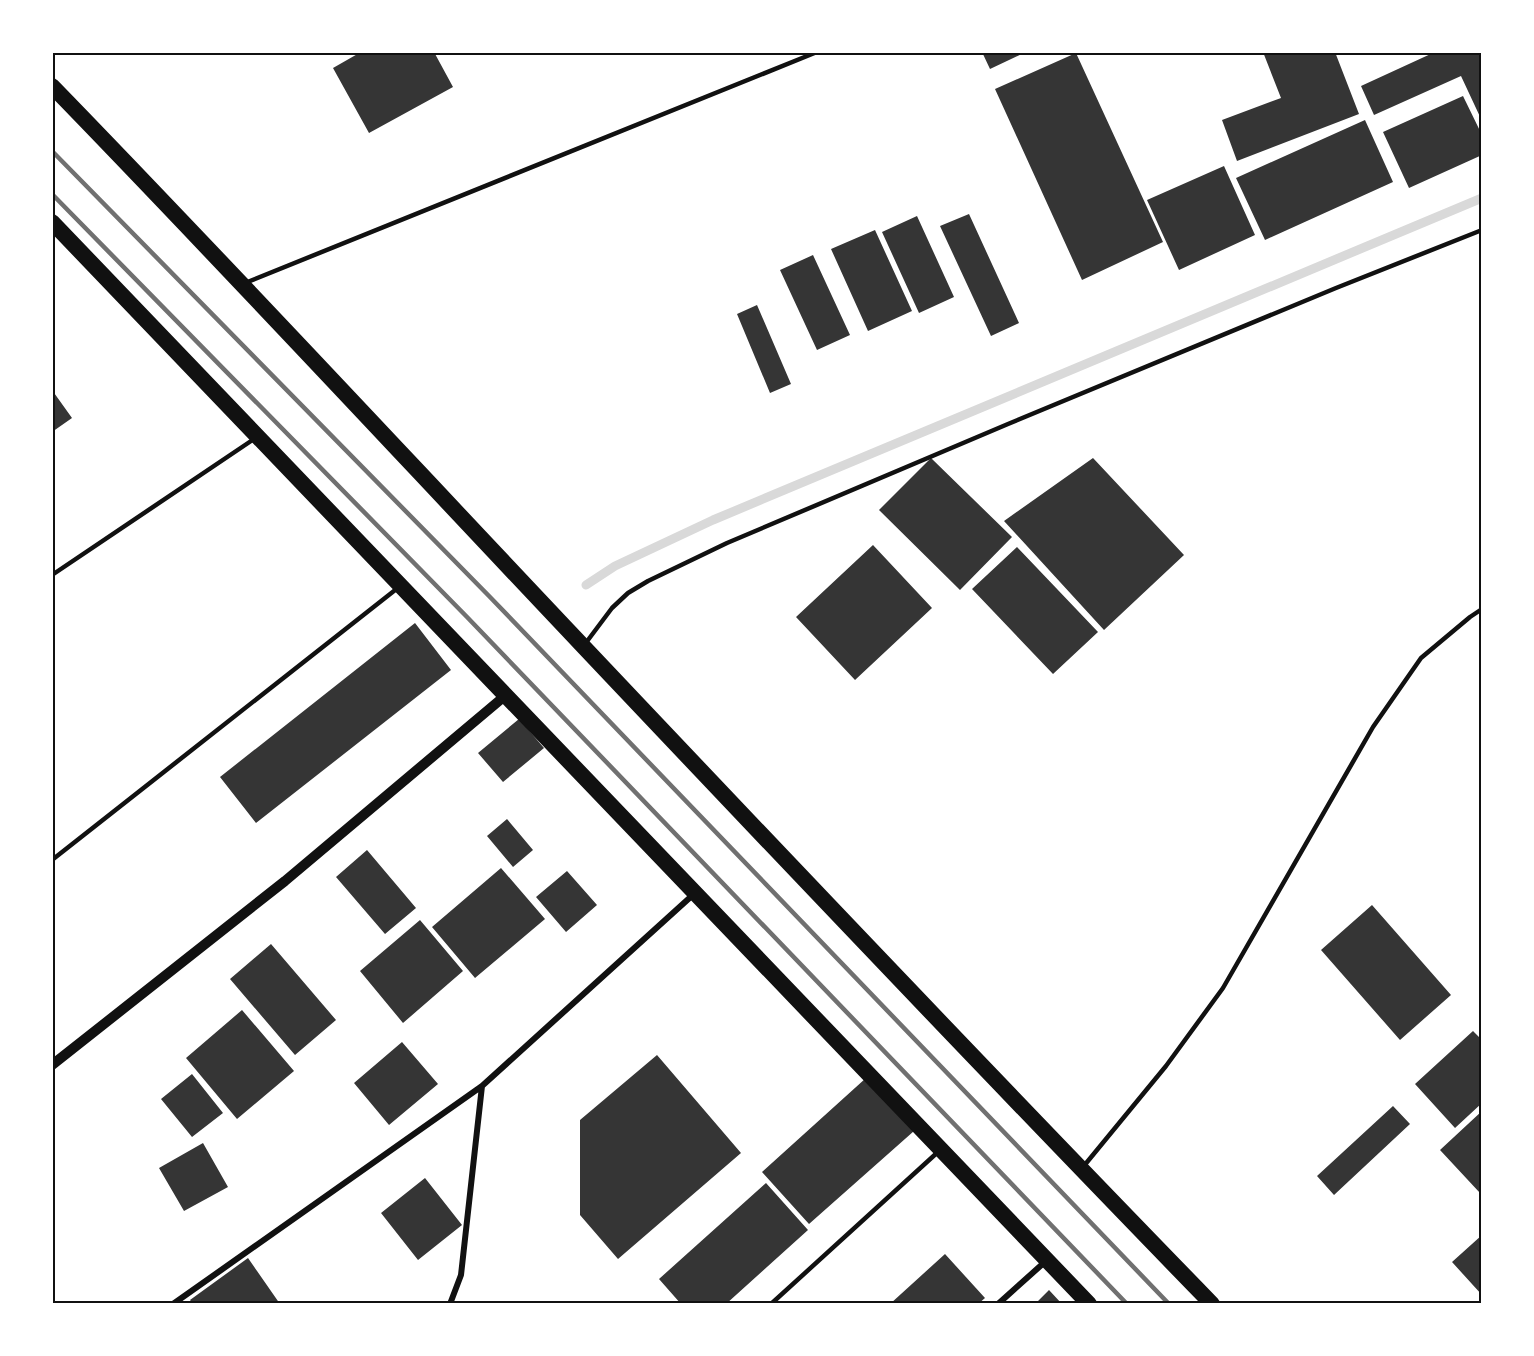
<svg xmlns="http://www.w3.org/2000/svg" width="1534" height="1356" viewBox="0 0 1534 1356" font-family="Roboto,sans-serif">
  <rect width="100%" height="100%" fill="#fff"/>
  <g fill="none" stroke-linecap="round" stroke-linejoin="round">
    <path stroke="#d9d9d9" stroke-width="9" d="M586 585 615 566 713 520 1482 198"/>
  </g>
  <path fill="#353535" d="M361 52H434L453 87 369 133 333 68Z
    M982 52H1026L990 69Z
    M1263 52H1335L1359 114 1237 161 1222 120 1281 98Z
    M1435 52H1482V121L1461 76 1374 115 1361 86Z
    M1076 53 1163 242 1082 280 995 89Z
    M1463 96 1482 135V155L1409 188 1383 132Z
    M1365 120 1393 182 1265 240 1236 178Z
    M1224 166 1255 235 1179 270 1147 200Z
    M969 214 1019 323 991 336 940 226Z
    M917 216 954 297 919 313 882 232Z
    M875 230 912 311 868 331 831 249Z
    M813 255 850 335 817 350 780 270Z
    M757 305 791 384 770 393 737 314Z
    M52 390 72 418 52 432Z
    M931 458 1012 537 960 590 879 510Z
    M1093 458 1184 555 1104 630 1004 521Z
    M873 545 932 608 855 680 796 617Z
    M1017 547 1098 632 1053 674 972 589Z
    M415 623 451 670 256 823 220 777Z
    M519 719 544 748 503 782 478 753Z
    M507 819 533 850 513 867 487 836Z
    M367 850 416 908 385 934 336 877Z
    M501 868 545 919 475 978 432 927Z
    M567 871 597 905 566 932 536 897Z
    M1372 905 1451 995 1400 1040 1321 950Z
    M420 920 463 971 403 1023 360 971Z
    M271 944 336 1020 295 1055 230 979Z
    M242 1010 294 1071 237 1119 186 1058Z
    M1473 1031 1482 1040V1103L1455 1128 1415 1084Z
    M402 1042 438 1084 389 1125 354 1083Z
    M657 1055 741 1153 618 1259 580 1215V1120Z
    M192 1074 223 1113 192 1137 161 1099Z
    M866 1078 914 1131 809 1224 762 1172Z
    M1393 1106 1410 1124 1334 1195 1317 1176Z
    M1482 1111V1192L1480 1193 1440 1150Z
    M203 1143 228 1187 184 1211 159 1168Z
    M425 1178 462 1225 418 1260 381 1213Z
    M766 1183 808 1230 726 1304H681L659 1279Z
    M1482 1235V1295L1452 1262Z
    M945 1254 985 1298 978 1304H890Z
    M248 1258 280 1304H193L190 1300Z
    M1049 1290 1062 1304H1035Z"/>
  <g fill="none" stroke-linecap="round" stroke-linejoin="round">
    <path stroke="#111" stroke-width="4.5" d="M245 283 817 52
      M52 575 254 439
      M585 644 612 608 628 593 648 581 727 543 1008 424 1336 288 1482 230
      M52 860 399 587
      M1083 1167 1166 1066 1223 988 1373 727 1421 658 1470 617 1482 609
      M771 1304 939 1151"/>
    <path stroke="#111" stroke-width="6" d="M173 1304 482 1086 695 893
      M450 1304 461 1275 482 1086
      M998 1304 1047 1260"/>
    <path stroke="#111" stroke-width="10" d="M52 1065 285 881 506 695"/>
    <path stroke="#111" stroke-width="16" d="M52 86C231 270 405 458 581 644 790 865 1000 1086 1212 1304
      M52 222 1089 1304"/>
    <path stroke="#707070" stroke-width="4.5" d="M52 151 489 596 1169 1304
      M52 194 467 617 1127 1304"/>
  </g>
  <rect width="1534" height="1356" fill="none" stroke="#ffffff" stroke-width="108"/>
  <rect x="54" y="54" width="1426" height="1248" fill="none" stroke="#111" stroke-width="2"/>
</svg>
